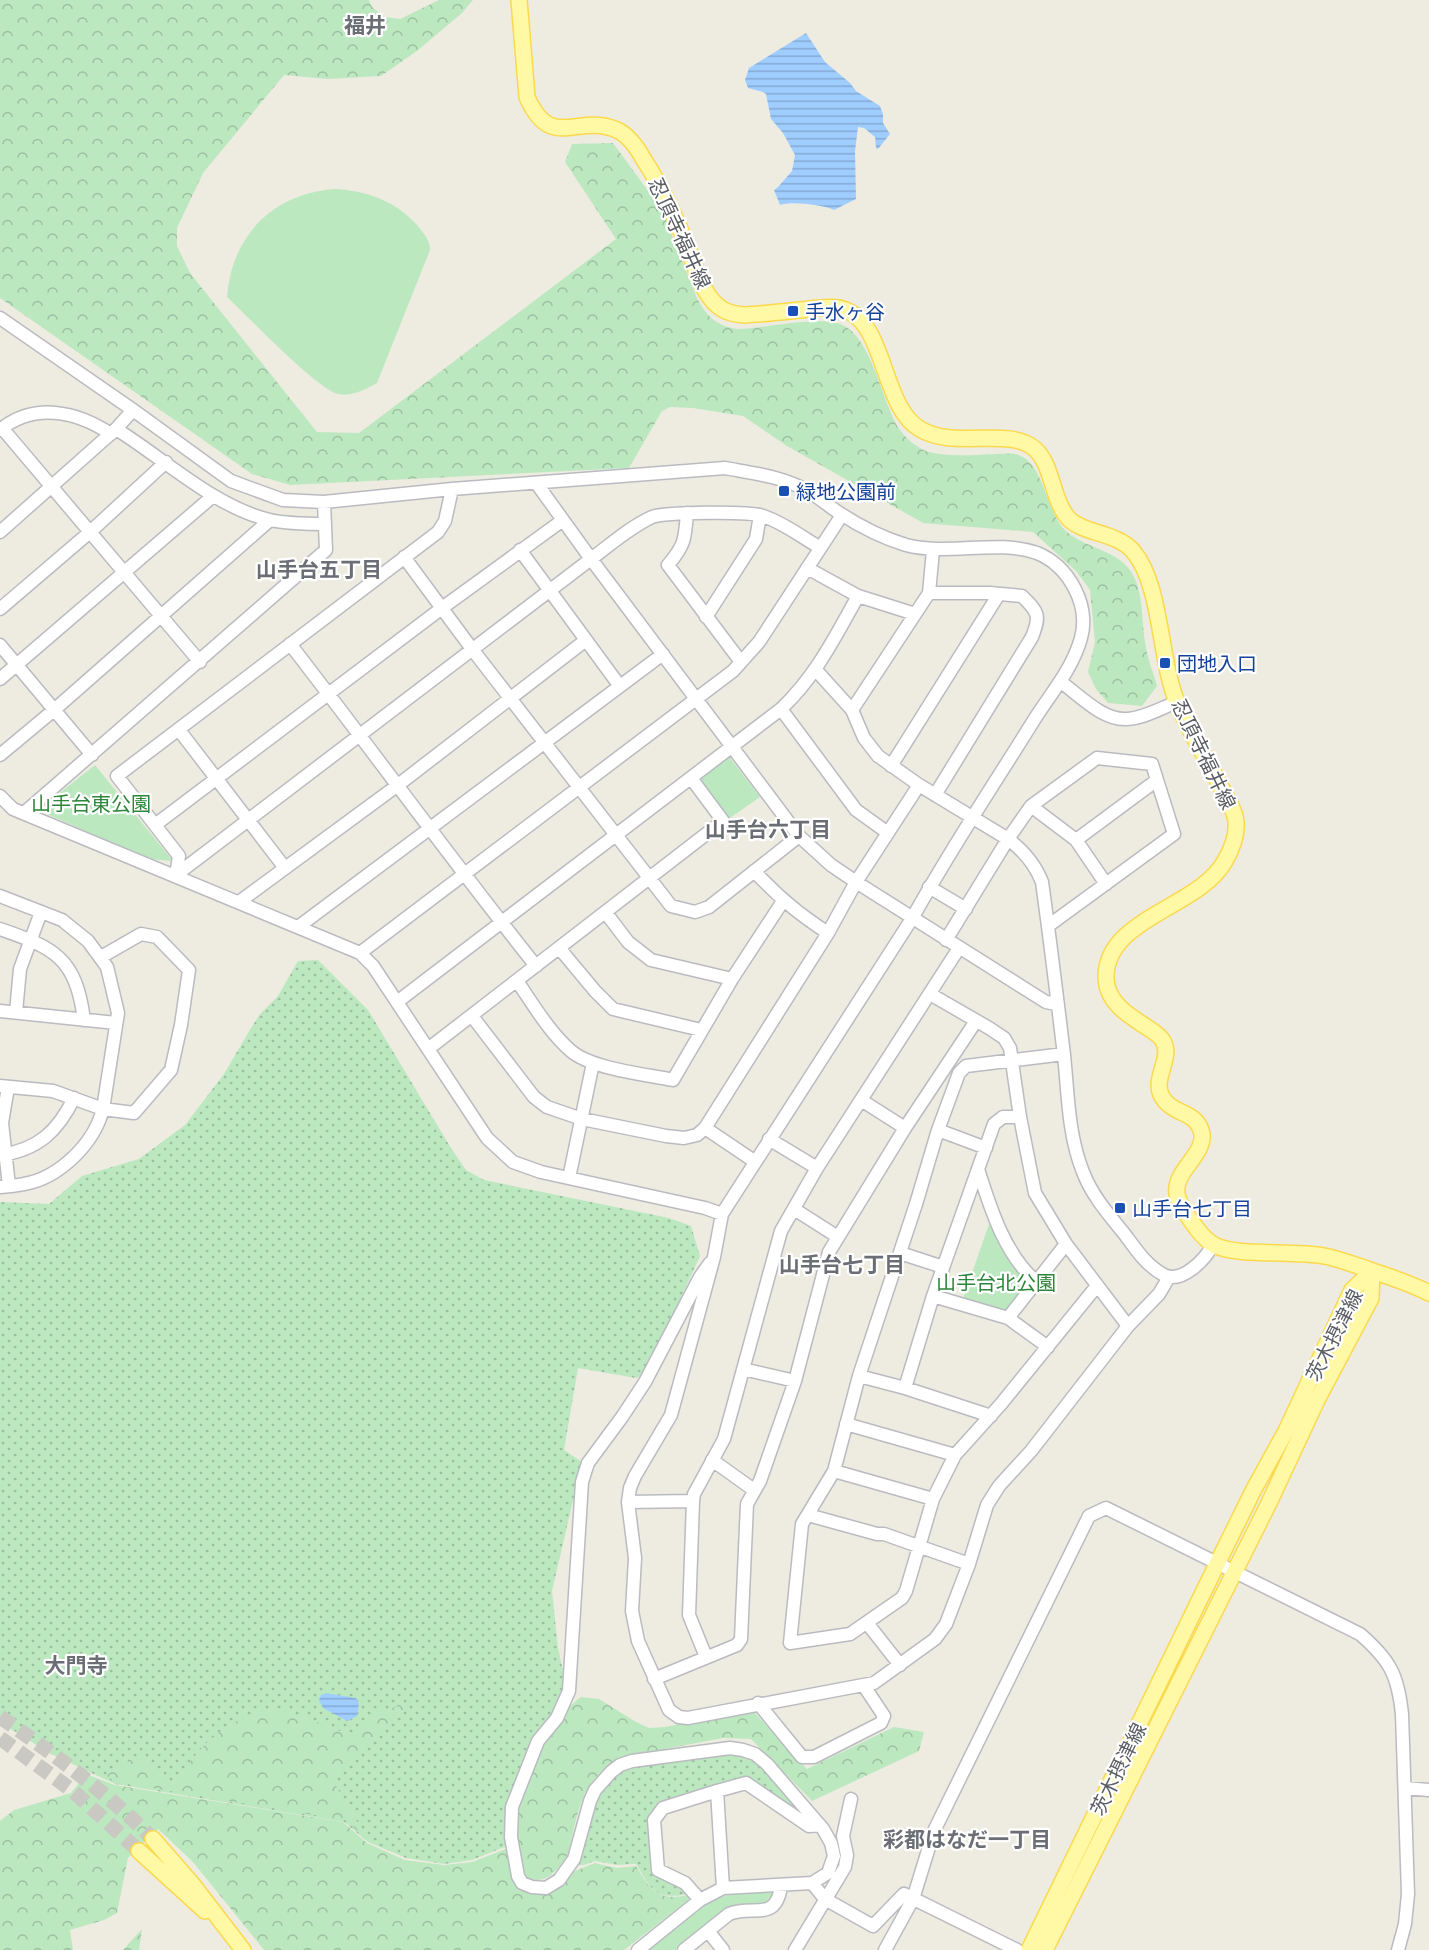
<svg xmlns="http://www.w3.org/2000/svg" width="1429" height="1950" viewBox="0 0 1429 1950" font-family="Manrope,'Noto Sans JP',sans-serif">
  <defs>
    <pattern id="grass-dots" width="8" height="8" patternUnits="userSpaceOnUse" patternTransform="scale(1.5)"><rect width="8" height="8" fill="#bce8c0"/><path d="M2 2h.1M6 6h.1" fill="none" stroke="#9cbfa0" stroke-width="1.8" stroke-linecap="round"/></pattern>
    <pattern id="forest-crowns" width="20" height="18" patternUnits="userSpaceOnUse" patternTransform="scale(1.5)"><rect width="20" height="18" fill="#bce8c0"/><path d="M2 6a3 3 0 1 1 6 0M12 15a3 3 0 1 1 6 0" fill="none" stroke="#9cbfa0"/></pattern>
    <pattern id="water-rules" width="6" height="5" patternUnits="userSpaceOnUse" patternTransform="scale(1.5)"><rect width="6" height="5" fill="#a0cdff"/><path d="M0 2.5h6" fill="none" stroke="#85aad2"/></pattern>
  </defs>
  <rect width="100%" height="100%" fill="#eeece1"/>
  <path fill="url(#grass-dots)" d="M318 960 368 1010 451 1148 466 1170 484 1180 669 1218 691 1226 700 1256 647 1372 636 1378 578 1368 564 1450 582 1462 552 1591 558 1648 564 1675V1691L557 1710 539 1733 507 1846 472 1860 444 1864 406 1858 368 1842 344 1822 115 1784 49 1753 0 1722V1202L49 1204 82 1176 139 1159 185 1125 224 1074 248 1033 260 1014 278 996 298 961Z
    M730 1753C764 1755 788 1794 808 1818L742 1779 658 1804 648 1818 651 1873 682 1886 689 1894C655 1900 653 1892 636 1864L617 1865 595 1861 584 1865H576L594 1802 605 1783 627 1767Z"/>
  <path fill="url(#forest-crowns)" d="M0 0H369L372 7 385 17 400 19 439 0H473L462 13 417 51 381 76 327 79 284 75 203 173 177 228V246L190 273 317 432 359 433 616 239 565 162 572 144 613 143 662 210 697 298C706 316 717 326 737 329 764 328 814 317 837 323 872 332 881 402 900 430 905 437 913 444 920 448 933 458 979 455 996 454 1002 454 1009 453 1015 454 1045 460 1045 513 1066 531 1089 552 1125 548 1137 584 1143 602 1142 624 1145 642 1147 657 1153 672 1157 686L1142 706 1108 703 1096 689 1088 672 1095 642 1090 590 1076 571 1033 532 923 523 787 446 743 416 693 408 670 407 662 411 629 468 290 485 252 474 0 298Z
    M581 1697 599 1699 636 1722 649 1728 665 1727 749 1710 753 1711 807 1769 894 1727 924 1732 919 1751 812 1801 751 1739 723 1738 628 1756C580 1775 579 1810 568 1854 558 1871 543 1889 523 1875 521 1867 516 1857 515 1848 512 1807 547 1720 581 1697Z
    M402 1703 405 1705V1709L394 1716 382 1731 337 1775 335 1784 362 1830 360 1833 345 1820 115 1782 106 1775 133 1759 143 1758 163 1780 175 1782C187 1773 186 1768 194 1757 208 1739 228 1724 249 1715 274 1704 301 1716 325 1725 335 1729 345 1735 356 1732 367 1729 372 1715 383 1709L389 1710Z
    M86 1774 115 1785 343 1822 367 1843 405 1860 444 1865 472 1862 508 1848 527 1890 595 1863 617 1868 636 1866C652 1892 658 1901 689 1895V1900L624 1950H264L193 1862 158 1829 128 1858 117 1913 104 1920 70 1930 73 1950H0V1821L14 1810 71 1793Z
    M142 1929 139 1950H123Z"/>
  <path fill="#bce8c0" d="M333 189C366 190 396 201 418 226 424 234 430 240 430 250L377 383C366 389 352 397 338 394 318 390 247 316 227 297 232 236 271 195 333 189Z
    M727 754 760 797 727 820 695 778Z
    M95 765 173 861 149 859 38 810Z
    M989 1224 1013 1261 1030 1283 1005 1311 963 1299Z
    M772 1891 776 1895 771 1902 722 1913 675 1950H648C672 1931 696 1905 725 1896 740 1891 757 1892 772 1891Z"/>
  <path fill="url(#water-rules)" d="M806 33 825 62 850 83 856 91 880 106 883 114V123L890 134 878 149 876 148 875 137 864 128 858 127 855 151 856 199 834 210C823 205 792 201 780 205L774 190 778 187 792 171 795 155 783 133 771 119 766 94 763 92 748 88 745 80 749 68Z
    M326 1693 356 1698 359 1704 357 1716 347 1721 323 1708 319 1700 321 1695Z"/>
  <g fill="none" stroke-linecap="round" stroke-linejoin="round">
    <path stroke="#c9c8c2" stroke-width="15" stroke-dasharray="15 8" stroke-linecap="butt" d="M0 1717C54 1754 106 1792 153 1839
      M0 1738 73 1791 139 1851"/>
    <defs>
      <path id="minor" d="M0 318 133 410 231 481 283 500 324 502 452 489 725 468C752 473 779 476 804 489 817 495 828 506 841 514 861 527 883 538 906 545 948 556 998 539 1037 553 1069 566 1090 605 1081 638 1072 670 1051 693 1034 720 993 786 950 850 913 917L722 1214 714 1257 671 1415 635 1476 630 1488 628 1502 635 1558 632 1611 638 1641 669 1710 679 1717 688 1718 874 1683 935 1639 946 1624 969 1564 987 1505 999 1486 1031 1451 1128 1326 1159 1294 1169 1277
        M2 428 200 662
        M116 429C163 458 216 508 270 520 288 524 307 524 325 524
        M0 430C34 402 76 411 111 434
        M537 484 591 559 799 836 831 865 856 882 1046 1002 1056 1004
        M687 513C685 539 685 545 668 565L741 662
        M0 532 116 429 133 410
        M520 550 619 685
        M404 557 472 649 671 906 695 912 709 907 799 836
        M807 568 858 596 915 614
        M929 593H990L1022 596C1038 612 1041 615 1032 637L935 795
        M0 609 90 532 166 462
        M706 617 756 539 760 515
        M290 644C373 751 452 861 536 966
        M0 645 92 755
        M815 669 852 710 864 738 878 756 919 785 1008 839C1024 851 1035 864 1042 882 1050 939 1057 997 1064 1055 1068 1093 1068 1135 1083 1172 1092 1196 1110 1216 1126 1236 1137 1251 1147 1266 1164 1275 1182 1284 1206 1259 1213 1244
        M0 679 213 496
        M1061 682C1079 695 1103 721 1127 719 1144 718 1161 708 1177 702
        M781 709 856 810 888 833
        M852 710 929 593 933 550
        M179 730 285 868
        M0 755 54 710 270 520
        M891 766 999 594
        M0 796 13 809 360 953 373 966 487 1138 513 1162 541 1172 705 1208 722 1214
        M1031 806 1076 840 1157 780
        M24 813 326 550 324 502
        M155 825 442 608 563 520
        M1076 840 1106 884
        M754 871C779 897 797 913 828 933
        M176 875 591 559C610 545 630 527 652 517 665 512 749 511 763 516 784 523 800 536 819 547
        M176 875 179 856 117 776 438 532 445 521 452 489
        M929 887 966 909
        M0 896 62 920 88 941 107 967 118 1013 103 1109C94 1144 59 1178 24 1184 16 1186 8 1186 0 1187
        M239 902 398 785 586 640
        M606 913 628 942 651 960 732 979
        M298 927 663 654
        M0 929C55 948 76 958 84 1020
        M946 940 1008 839 1031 806 1097 758 1152 764 1174 834 1048 926
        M560 949 595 991 613 1009 701 1030
        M360 953 733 671 759 642 842 515
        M517 981C533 1004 549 1032 571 1051 592 1069 645 1074 673 1080L732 979 783 901
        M930 994 989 1028 1004 1038 1010 1048 1020 1117 1035 1193 1066 1244 1128 1326
        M397 1002 781 709C816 676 835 637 858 596
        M0 1011 116 1023
        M16 1012 20 969 41 912
        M472 1016 534 1097 547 1107 582 1119 666 1136 684 1138 697 1135 705 1128 828 933 856 882 919 785
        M428 1049 723 821 691 778
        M1064 1054 966 1066 959 1073 938 1130 916 1204 859 1376 834 1471 802 1524 790 1643 850 1634 902 1598 906 1591 933 1499 955 1455 1001 1404 1096 1287
        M0 1086 53 1091 103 1109 134 1113 171 1070 181 1025 189 970 157 937 141 934 101 957
        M8 1087 2 1123 9 1186
        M861 1100 905 1128
        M705 1128 754 1161
        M938 1130 986 1148
        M769 1139 817 1168
        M0 1155C38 1150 58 1131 74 1098
        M978 1169C990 1207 1005 1256 1037 1282
        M569 1178 593 1063
        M794 1209 838 1237
        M900 1253 943 1267
        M933 1296 1008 1318 1048 1347
        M1008 1318 1066 1244
        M743 1369 795 1381
        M859 1376 905 1388 991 1416
        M905 1388 933 1296 994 1124 1003 1117H1020
        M846 1424 955 1455
        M712 1460 754 1490
        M834 1471 933 1499
        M628 1502 693 1501
        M808 1515 877 1534H884L969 1564
        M867 1623 900 1665
        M706 1657 689 1615 693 1501 694 1494 724 1439 781 1231 817 1168 959 948
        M654 1679 737 1645 741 1639 747 1504 760 1481 795 1381 829 1252 905 1128 976 1021
        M758 1703 802 1757H814L881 1723 884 1716 864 1686
        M1405 1788 1429 1790
        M717 1791 746 1783 809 1826 819 1825
        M812 1883 825 1899 873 1926 904 1894 1017 1950
        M700 1900 685 1883 658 1870 654 1820 663 1808 717 1791 723 1888
        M708 1931 723 1950
        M638 1950 700 1900 723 1888 812 1883 828 1873 834 1856 831 1843 823 1829 767 1764 755 1754 743 1750 730 1748 632 1761 620 1765 611 1772 595 1790 590 1801 574 1859 559 1880 546 1888 532 1887 522 1883 518 1876 511 1837 512 1807 538 1741 557 1718 569 1691 582 1482 588 1463 622 1417 645 1382 700 1277 710 1263
        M684 1950 729 1914C753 1904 776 1923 781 1886
        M795 1950 845 1867 847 1855 843 1836 851 1799
        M885 1950 913 1899 934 1831 1089 1516 1106 1508 1360 1634C1390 1660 1398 1675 1402 1714L1408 1894 1405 1924 1398 1950"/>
      <path id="major" d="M519 0 527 97C551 152 577 113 617 130 628 135 638 149 644 160 662 187 675 216 687 246 694 263 700 286 712 300 721 311 731 314 744 315 763 314 781 312 800 310 812 309 826 306 839 308 887 317 880 406 920 429 955 450 1008 426 1035 449 1053 465 1052 501 1069 519 1084 534 1116 532 1133 551 1162 585 1159 659 1177 702 1189 731 1207 759 1221 787 1226 796 1232 806 1235 816 1239 832 1233 847 1225 861 1199 908 1104 918 1106 979 1107 1002 1128 1015 1145 1026 1151 1030 1160 1035 1163 1041 1174 1060 1148 1081 1165 1101 1175 1114 1195 1112 1201 1130 1209 1153 1173 1170 1177 1194 1179 1206 1190 1219 1197 1229 1201 1234 1207 1241 1214 1245 1238 1257 1294 1250 1324 1256 1340 1259 1355 1265 1370 1270 1390 1277 1410 1283 1429 1293
        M153 1839 193 1885 243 1950
        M139 1851 205 1911
        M1029 1950 1217 1564 1254 1489 1286 1431 1352 1290 1372 1271
        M1045 1950 1269 1503 1317 1400 1371 1298 1372 1271"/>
    </defs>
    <use href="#minor" stroke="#b9bbc1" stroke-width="15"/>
    <use href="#major" stroke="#fbd94e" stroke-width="18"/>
    <use href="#minor" stroke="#fff" stroke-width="12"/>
    <use href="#major" stroke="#fff8a5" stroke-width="15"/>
  </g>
  <g fill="#1a4fb4" stroke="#fff" stroke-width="2">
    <rect x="787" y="305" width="12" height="12" rx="3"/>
    <rect x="778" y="485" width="12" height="12" rx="3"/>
    <rect x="1159" y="657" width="12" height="12" rx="3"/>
    <rect x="1114" y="1202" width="12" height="12" rx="3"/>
  </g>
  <g text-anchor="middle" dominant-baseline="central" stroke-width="4.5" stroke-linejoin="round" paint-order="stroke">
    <g font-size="20" fill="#5a5d63" stroke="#fff">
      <text transform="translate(680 233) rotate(65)">忍頂寺福井線</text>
      <text transform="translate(1204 754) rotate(64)">忍頂寺福井線</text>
      <text transform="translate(1334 1335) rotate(-63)">茨木摂津線</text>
      <text transform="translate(1118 1769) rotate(-64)">茨木摂津線</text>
    </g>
    <g font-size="20" fill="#164399" stroke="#fff" text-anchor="start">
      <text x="805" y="311">手水ヶ谷</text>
      <text x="796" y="491">緑地公園前</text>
      <text x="1177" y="663">団地入口</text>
      <text x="1132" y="1208">山手台七丁目</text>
    </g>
    <g font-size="20" fill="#2e863b" stroke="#fff">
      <text x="91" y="803">山手台東公園</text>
      <text x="996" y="1282">山手台北公園</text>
    </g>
    <g font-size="21" font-weight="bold" fill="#6b6f75" stroke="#fff">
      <text x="365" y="25">福井</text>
      <text x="319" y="569">山手台五丁目</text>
      <text x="768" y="829">山手台六丁目</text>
      <text x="842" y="1264">山手台七丁目</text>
      <text x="76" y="1665">大門寺</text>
      <text x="967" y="1839">彩都はなだ一丁目</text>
    </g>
  </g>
</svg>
